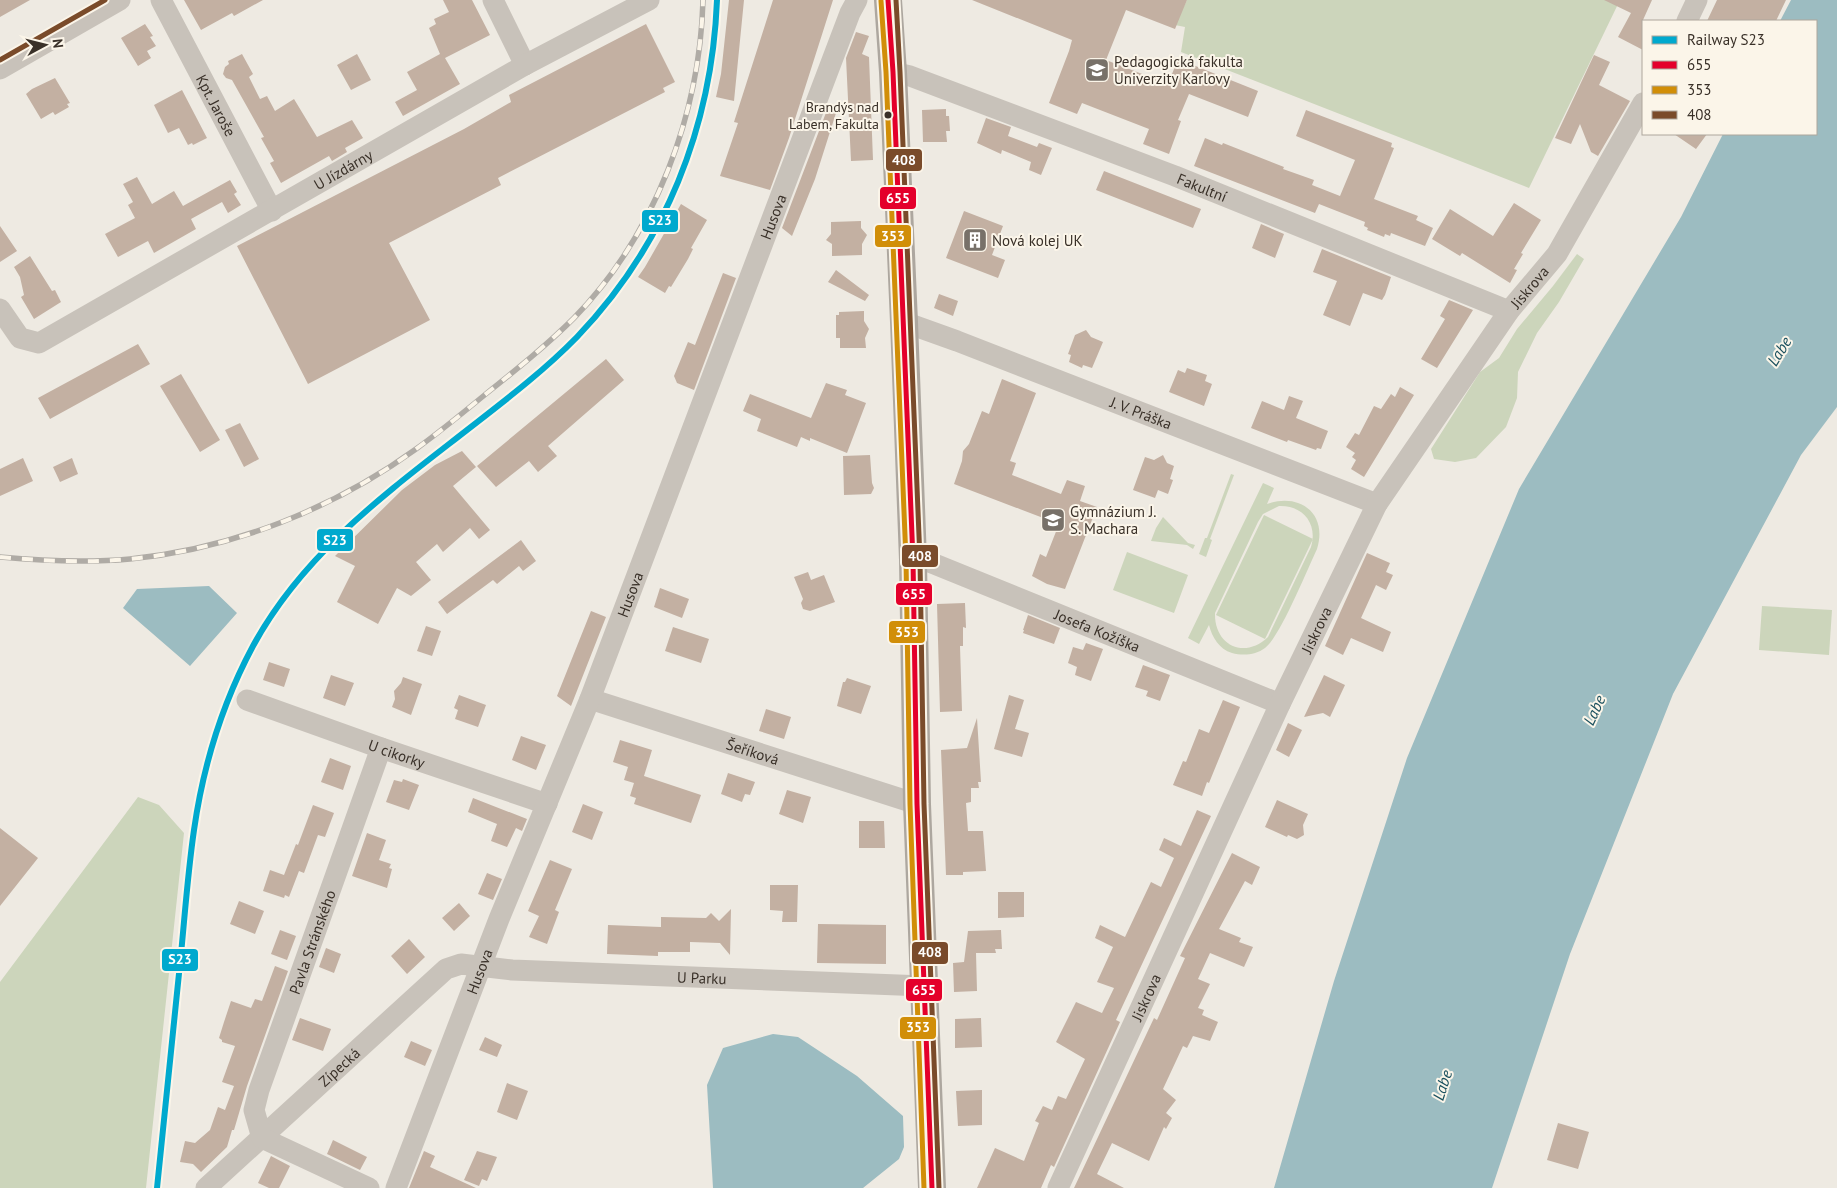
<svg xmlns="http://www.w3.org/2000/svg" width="1837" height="1188" viewBox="0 0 1837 1188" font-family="'PT Sans',sans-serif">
  <rect width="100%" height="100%" fill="#eeeae2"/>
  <path fill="#ccd5bb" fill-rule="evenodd" d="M1187 0H1620L1529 188 1181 52 1185 27 1175 25Z
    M1577 254 1584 259 1559 302 1537 333 1518 372 1517 398 1506 427 1476 458 1455 462 1434 459 1431 449 1480 372 1499 358 1517 329 1553 286Z
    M1231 474 1234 475 1210 539 1212 540 1206 557 1199 554 1205 538H1207Z
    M1263 483 1274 488 1267 504C1300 492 1328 514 1317 549 1307 570 1280 637 1265 648 1256 655 1243 656 1232 653 1219 649 1212 637 1209 625L1199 644 1188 638ZM1279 506C1303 505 1318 524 1311 547L1268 637C1244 660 1214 645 1215 613L1258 522 1263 514Z
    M1264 515 1313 539 1265 639 1216 615Z
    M1163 517 1188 543 1195 545 1193 549 1187 545 1151 541 1156 528Z
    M1127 552 1188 575 1174 613 1113 590Z
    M1762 606 1832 610 1829 655 1759 650Z
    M138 797 159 805 184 833 146 1188H0V982Z"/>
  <path fill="#9cbcc1" d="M1791 0H1837V407L1801 455 1673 694 1570 954 1492 1188H1274L1334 981 1407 758 1519 489 1681 217 1723 134H1816V21H1780Z
    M209 586 237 613 190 666 123 608 137 589Z
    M773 1034 798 1037 857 1076 903 1116 904 1147 899 1159 863 1188H713L707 1085 723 1048Z"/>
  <path fill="#c3b0a2" d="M0 0H30L0 17Z
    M184 0H263L234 16 232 13 201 30Z
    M443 0H472L490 35 445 58 460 84 403 116 395 102 417 90 407 72 440 54 429 28 436 24 434 19 449 12Z
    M729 0H744L734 101 716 97 721 74Z
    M773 0H833L789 138 770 190 720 176 738 123 734 122Z
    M972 0H1187L1175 29 1126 10 1106 60 1168 84 1178 59 1258 91 1248 117 1189 94 1178 120 1181 121 1169 154 1143 144 1149 129 1082 103 1077 114 1049 103 1069 51 1072 40Z
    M1604 0H1652L1643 20V50L1618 37 1631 13Z
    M1717 0H1786L1776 21H1707Z
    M145 24 153 36 150 37 156 46 147 51 151 58 138 66 121 38Z
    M646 24 675 82 663 88 665 92 498 178 501 185 389 243 430 320 308 384 237 246 464 129 511 102 509 95Z
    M856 32 869 36 862 54 869 57 873 160 851 161 846 58Z
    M242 54 253 74 249 77 260 99 267 96 275 111 294 99 317 137 352 120 363 138 345 148 347 152 332 161 329 156 281 183 270 163 274 161 261 138 264 137 232 80 226 78 223 74 225 67 229 64 228 61Z
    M357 54 371 80 351 90 337 65Z
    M1594 55 1610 62 1599 85 1630 101 1598 156 1591 152 1580 124 1571 144 1555 138Z
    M55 78 70 103 67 104 69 107 55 115 53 112 41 119 26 94 32 89Z
    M182 90 207 138 193 145 192 143 188 145 179 128 168 133 154 105Z
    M946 109V116H949L950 131H946L947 142H923L922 110Z
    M827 110 836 113 815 179 792 236 782 228Z
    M1306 110 1392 143 1391 147 1394 148 1374 199 1418 216 1416 220 1433 228 1425 246 1391 233 1390 236 1385 234 1384 237 1367 230 1368 228 1364 226 1365 222 1319 204 1315 213 1194 166 1205 138 1222 145 1223 143 1284 167 1283 169 1314 180 1312 185 1340 196 1355 160 1296 136Z
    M986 118 1011 127 1008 136 1037 147 1039 143 1052 148 1041 175 1029 170 1031 162 1002 150 1001 154 977 143Z
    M1674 134H1707L1696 149Z
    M1104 171 1201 209 1193 228 1096 190Z
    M137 177 152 204 174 191 183 206 230 180 237 192 234 194 241 205 228 213 222 202 191 219 196 229 154 253 148 241 118 257 105 234 135 218 128 205 133 202 123 184Z
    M1514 203 1541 220 1521 253 1523 254 1514 269 1517 270 1510 283 1462 253 1460 256 1432 239 1450 209 1493 236Z
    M681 204 707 220 691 248 693 249 688 259 671 287 669 286 665 293 638 277 645 267Z
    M964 211 1003 226 992 255 1005 260 998 278 946 258Z
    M861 221V228L867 235 862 244V255L832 256V244L826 240 831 234V222Z
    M1261 224 1284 234 1275 258 1252 248Z
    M0 226 17 251 0 262Z
    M1322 249 1391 277 1385 295 1382 300 1363 293 1350 326 1323 315 1337 281 1313 272Z
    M30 256 52 291 55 290 61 302 34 319 21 297 24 295 20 277 14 267Z
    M836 270 869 295 865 301 828 282Z
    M723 273 736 278 694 390 677 383 674 376 688 342 695 345Z
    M939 294 958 301 953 316 934 308Z
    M1449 300 1473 310 1437 368 1421 359 1445 319 1440 316Z
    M864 311V321L869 329 865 338 866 348H840V338H836V315H839V312Z
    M1086 330 1091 337 1103 342 1092 368 1083 365 1082 368 1069 362 1071 355 1068 354 1075 335Z
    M138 344 150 364 50 419 38 398Z
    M606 359 624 380 548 446 557 456 538 472 529 461 496 487 477 466Z
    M1187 368 1207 375 1205 381 1212 384 1204 406 1169 392 1178 370 1185 373Z
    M181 374 220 440 200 452 160 386Z
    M1002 379 1036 393 1010 461 1016 463 1012 475 1061 494 1067 480 1085 486 1080 501 1097 507 1065 589 1047 584 1032 576 1040 554 1046 557 1059 524 954 484 962 461 963 451 969 444 982 411 989 414Z
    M826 383 847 390 845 395 866 403 847 453 810 438V441L801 437 797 447 757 431 761 419 743 411 750 394 811 418Z
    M1400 387 1414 395 1364 477 1351 469 1356 460 1352 457 1355 453 1346 447 1355 433 1359 435 1374 406 1381 409 1391 394 1395 397Z
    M1289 396 1303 401 1296 418 1328 431 1321 449 1317 448 1316 450 1288 440 1287 442 1251 428 1262 401 1284 410Z
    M240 423 259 459 244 467 225 430Z
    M462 451 476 467 453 486 490 530 479 539 470 528 443 552 437 544 416 562 431 580 411 596 397 588 378 624 337 602 355 566 335 556 402 490 435 465Z
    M870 455 872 483 874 488 871 494 844 495 843 456Z
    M1163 455 1167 463 1174 466 1170 479 1173 480 1168 494 1158 490 1155 498 1133 490 1145 457 1154 460Z
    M23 458 33 481 0 496V469Z
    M72 458 78 474 60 482 53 467Z
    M521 540 536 561 523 571 519 566 497 584 493 580 447 614 438 602Z
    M1367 553 1390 563 1386 572 1393 575 1386 590 1376 585 1361 618 1391 632 1383 652 1351 638 1343 655 1325 646Z
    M808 572 811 580 824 575 835 602 810 611 803 609 801 603 803 599 794 577Z
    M660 588 689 599 682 618 654 607Z
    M965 603 966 628 963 627V646H960L962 711 940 712 937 604Z
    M591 611 606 617 571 706 557 696Z
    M1028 615 1060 628 1054 644 1023 633 1024 630H1023Z
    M426 626 441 631 432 656 417 651Z
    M673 627 709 639 701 663 665 651Z
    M1086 643 1103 649 1091 681 1075 675 1077 667 1068 663 1073 647 1083 650Z
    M269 662 290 669 284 687 263 680Z
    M1143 665 1170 675 1160 701 1146 696 1148 691 1135 687Z
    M331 675 354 683 345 706 323 698Z
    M1324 675 1345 685 1330 717 1323 713 1304 717Z
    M403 677 422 684 411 715 392 707 395 699 394 691 401 683Z
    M847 678 871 686 861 714 837 706 843 682H845Z
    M459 695 486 705 478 727 455 719 458 710 454 708Z
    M1009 695 1024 700 1015 729 1029 733 1022 757 994 749Z
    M1223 700 1240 707 1209 783 1207 782 1202 796 1173 785 1183 761 1186 762 1199 729 1209 733Z
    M766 709 791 717 784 739 759 731Z
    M977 718 981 782H978L979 788H971V802L966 803 968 831H983L986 871 963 872V875H946L941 750 967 748Z
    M1288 723 1302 730 1289 757 1276 750Z
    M521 736 546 745 536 770 512 760Z
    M620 740 652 750 644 776 701 795 691 823 634 804 636 798 630 796 634 783 624 780 628 767 613 762Z
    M330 758 351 766 343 790 321 782Z
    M728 773 755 782 750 795 745 794 742 802 721 794Z
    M403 779 419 785 409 810 386 802 394 780 402 782Z
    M787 790 811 797 803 823 779 814Z
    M473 798 527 819 522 831 516 828 507 847 491 841 497 824 468 812Z
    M1277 800 1308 814 1303 825 1304 835 1297 839 1288 835 1287 837 1265 827Z
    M583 804 603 812 592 840 572 832Z
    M313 805 334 813 325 837 318 835 304 873 299 871 289 897 285 895 284 898 263 891 270 870 284 875 296 844 298 845Z
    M1197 810 1211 816 1116 1020 1120 1022 1054 1167 1051 1165 1041 1188H977L995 1148 1024 1161 1039 1123 1035 1121 1043 1106 1052 1110 1058 1096 1066 1099 1085 1059 1056 1042 1076 1002 1102 1013 1114 988 1097 982 1113 947 1095 938 1100 925 1125 937 1151 882 1161 887 1174 858 1159 850 1164 838 1181 846Z
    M859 821H884L885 848H859Z
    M0 828 38 858 0 906Z
    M367 833 386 840 379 860 391 864 389 868 392 869 387 888 352 876Z
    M1232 853 1260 867 1252 885 1245 881 1219 929 1241 938 1239 942 1253 947 1244 967 1210 953 1198 979 1210 984 1198 1008 1204 1010 1202 1015 1218 1022 1210 1041 1193 1036 1187 1048 1183 1046 1163 1089 1176 1100 1166 1113 1172 1118 1166 1129 1164 1127 1149 1161 1112 1143 1097 1174 1124 1188H1074L1154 1018 1157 1020 1185 958 1180 956Z
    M550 860 572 869 555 910 559 912 547 944 529 937 539 916 528 911Z
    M487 873 502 879 493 900 478 894Z
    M770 885H798L797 922H782L783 911 770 910Z
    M998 892H1024V917L998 918Z
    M239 901 264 911 255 934 230 924Z
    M459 903 470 916 454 931 442 918Z
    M731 909 730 955 720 943 690 942V952H658V956L607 954 608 925 661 927V917L706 918 711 913 719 921Z
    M818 924 886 925V964L817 963Z
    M280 930 296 936 287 960 271 954Z
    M1001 930 1002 949H995L996 953H976L977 991 954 992 953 963 964 962 968 931Z
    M409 939 425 957 407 974 391 956Z
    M326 948 341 954 334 973 319 967Z
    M275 966 288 971 247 1086 234 1130H232L227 1147 201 1172 193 1164 180 1162 185 1141 195 1143 210 1130 218 1107 225 1110 234 1086 222 1082 235 1046 222 1042V1040L219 1038 224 1022 231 1001 251 1008 255 999 262 1001Z
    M300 1018 331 1029 323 1051 292 1040Z
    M981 1018 982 1047 955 1048V1019Z
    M485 1037 502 1045 497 1057 479 1050Z
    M411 1041 432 1050 425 1066 404 1057Z
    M507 1083 528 1091 517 1120 497 1112Z
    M982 1090V1125L958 1126 956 1091Z
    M1558 1123 1589 1132 1578 1169 1547 1160Z
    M333 1140 367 1157 360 1170 327 1154Z
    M424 1151 435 1156 430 1167 476 1188H409Z
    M477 1151 497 1157 487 1181 482 1179 479 1186 464 1180Z
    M271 1156 290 1166 279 1188H269L258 1183Z"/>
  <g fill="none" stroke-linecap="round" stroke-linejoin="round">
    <g stroke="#c8c2ba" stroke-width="21">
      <path id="s1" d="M161 0 272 211"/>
      <path d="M493 0 525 65"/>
      <path d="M1687 21 1697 0"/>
      <path d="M0 69 120 0"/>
      <path id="s2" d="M893 72 910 76 1175 176 1509 311"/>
      <path id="s3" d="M0 309 20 338 39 343 525 65 649 0"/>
      <path id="s4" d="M904 322 957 341 1377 504"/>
      <path id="s5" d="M913 560 927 561 1280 704"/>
      <path id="s6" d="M590 699 917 804"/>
      <path id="s7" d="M247 700 381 748 547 804"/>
      <path id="s8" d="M206 1188 446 969 461 964 512 970 924 986"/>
      <path id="s9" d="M369 1188 262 1138 254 1110 259 1090 381 748"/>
      <path id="s10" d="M396 1188 499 919 590 699 850 13 857 0"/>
      <path id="s11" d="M1058 1188 1280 704 1377 504 1509 311 1557 254 1643 103"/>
    </g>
    <path stroke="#ada79f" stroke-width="28" d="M888 0 893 72 904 322 913 560 917 804 932 1188"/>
    <defs>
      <path id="rail" d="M0 557C43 561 87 563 130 559 232 549 333 509 416 449 441 431 464 412 487 393 517 369 547 345 574 318 655 235 700 114 703 0"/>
    </defs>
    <use href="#rail" stroke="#afaba5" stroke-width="5.5"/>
    <use href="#rail" stroke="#fbf5e9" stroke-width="4" stroke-dasharray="11" stroke-linecap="butt"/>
    <defs>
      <path id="bus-1" d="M888 0 893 72 913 560 917 804 932 1188"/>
      <path id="bus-2" d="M881 1 886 72 906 560 910 804 924 1188"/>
      <path id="bus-3" d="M896 0 900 72 920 560 924 804 939 1188
        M0 60 105 0"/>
    </defs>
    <use href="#bus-1" stroke="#fbf5e9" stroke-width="9"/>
    <use href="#bus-2" stroke="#fbf5e9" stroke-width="9"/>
    <use href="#bus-3" stroke="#fbf5e9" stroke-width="9"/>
    <use href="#bus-1" stroke="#e4002b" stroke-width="5"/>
    <use href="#bus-2" stroke="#d18e08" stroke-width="5"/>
    <use href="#bus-3" stroke="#7a4b2a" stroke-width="5"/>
    <defs>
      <path id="rail-1" d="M157 1188C165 1110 173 1032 181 954 185 913 188 871 194 830 203 767 223 702 253 646 299 561 374 502 449 444 492 410 538 377 577 337 665 245 712 127 717 0"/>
    </defs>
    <use href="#rail-1" stroke="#fbf5e9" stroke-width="10"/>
    <use href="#rail-1" stroke="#00a9ce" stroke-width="6"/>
  </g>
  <defs>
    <symbol id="university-square" viewBox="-11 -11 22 22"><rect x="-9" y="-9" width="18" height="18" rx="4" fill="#787169" stroke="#fbf5e9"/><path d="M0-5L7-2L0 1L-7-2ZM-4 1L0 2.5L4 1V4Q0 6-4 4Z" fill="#fff"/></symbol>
    <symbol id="building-square" viewBox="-11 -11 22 22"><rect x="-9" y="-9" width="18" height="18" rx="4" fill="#787169" stroke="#fbf5e9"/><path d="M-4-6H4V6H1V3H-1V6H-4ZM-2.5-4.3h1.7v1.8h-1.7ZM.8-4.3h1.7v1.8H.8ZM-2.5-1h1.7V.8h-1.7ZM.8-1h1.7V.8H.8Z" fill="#fff"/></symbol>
    <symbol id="school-square" viewBox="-11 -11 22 22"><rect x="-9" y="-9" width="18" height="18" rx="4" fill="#787169" stroke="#fbf5e9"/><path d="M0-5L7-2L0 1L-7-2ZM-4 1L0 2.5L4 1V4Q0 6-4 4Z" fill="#fff"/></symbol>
  </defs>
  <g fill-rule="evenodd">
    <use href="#university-square" x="1083" y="56" width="28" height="28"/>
    <use href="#building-square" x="961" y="226" width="28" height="28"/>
    <use href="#school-square" x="1039" y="506" width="28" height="28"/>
  </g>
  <circle fill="#393028" stroke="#fbf5e9" stroke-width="2" cx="888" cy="115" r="4.5"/>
  <g text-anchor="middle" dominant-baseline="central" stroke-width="4" stroke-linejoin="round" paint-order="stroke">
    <g font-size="14" fill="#393028" stroke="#fbf5e9" text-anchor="end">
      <text x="879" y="107">Brandýs nad<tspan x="879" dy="17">Labem, Fakulta</tspan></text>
    </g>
    <g font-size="15" fill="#393028" stroke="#fbf5e9" text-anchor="start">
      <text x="1114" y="61">Pedagogická fakulta<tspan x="1114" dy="17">Univerzity Karlovy</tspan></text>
      <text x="992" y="240">Nová kolej UK</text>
      <text x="1070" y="511">Gymnázium J.<tspan x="1070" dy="17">S. Machara</tspan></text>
    </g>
    <g font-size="15" fill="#393028" stroke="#fbf5e9">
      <text stroke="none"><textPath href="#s1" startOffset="119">Kpt. Jaroše</textPath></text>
      <text stroke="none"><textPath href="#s3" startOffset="405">U Jízdárny</textPath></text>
      <text stroke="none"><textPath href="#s2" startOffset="330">Fakultní</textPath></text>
      <text stroke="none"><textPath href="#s10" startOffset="1042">Husova</textPath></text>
      <text stroke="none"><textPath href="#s11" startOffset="1020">Jiskrova</textPath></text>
      <text stroke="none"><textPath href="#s4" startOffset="254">J. V. Práška</textPath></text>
      <text stroke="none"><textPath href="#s10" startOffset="638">Husova</textPath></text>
      <text stroke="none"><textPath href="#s5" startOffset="198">Josefa Kožíška</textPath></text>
      <text stroke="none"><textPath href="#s11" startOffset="615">Jiskrova</textPath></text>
      <text stroke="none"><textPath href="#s6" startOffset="171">Šeříková</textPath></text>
      <text stroke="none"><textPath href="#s7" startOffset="159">U cikorky</textPath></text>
      <text stroke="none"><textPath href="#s9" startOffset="325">Pavla Stránského</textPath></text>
      <text stroke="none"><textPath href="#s10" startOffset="232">Husova</textPath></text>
      <text stroke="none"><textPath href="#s8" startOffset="582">U Parku</textPath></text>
      <text stroke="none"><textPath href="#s11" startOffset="210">Jiskrova</textPath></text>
      <text stroke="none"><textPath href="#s8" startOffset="180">Zípecká</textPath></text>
    </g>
    <g font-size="16" font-style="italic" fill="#1a505e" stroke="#fbf5e9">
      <text transform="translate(1779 351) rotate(-58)">Labe</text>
      <text transform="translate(1594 710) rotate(-65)">Labe</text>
      <text transform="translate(1442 1085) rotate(-72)">Labe</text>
    </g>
  </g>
  <g stroke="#fbf5e9" stroke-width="2">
    <rect x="885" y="148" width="38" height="24" rx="5" fill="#7a4b2a"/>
    <rect x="879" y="186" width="38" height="24" rx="5" fill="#e4002b"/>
    <rect x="641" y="209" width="38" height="24" rx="5" fill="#00a9ce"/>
    <rect x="874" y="224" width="38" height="24" rx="5" fill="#d18e08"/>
    <rect x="316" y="528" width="38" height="24" rx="5" fill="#00a9ce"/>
    <rect x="901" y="544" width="38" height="24" rx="5" fill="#7a4b2a"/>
    <rect x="895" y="582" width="38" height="24" rx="5" fill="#e4002b"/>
    <rect x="888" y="620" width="38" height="24" rx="5" fill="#d18e08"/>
    <rect x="911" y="941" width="38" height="24" rx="5" fill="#7a4b2a"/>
    <rect x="161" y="948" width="38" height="24" rx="5" fill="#00a9ce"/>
    <rect x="905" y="978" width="38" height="24" rx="5" fill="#e4002b"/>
    <rect x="899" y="1016" width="38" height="24" rx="5" fill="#d18e08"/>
  </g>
  <g font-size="14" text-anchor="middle" font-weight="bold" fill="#fff">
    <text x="904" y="165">408</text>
    <text x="898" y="203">655</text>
    <text x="660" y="225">S23</text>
    <text x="893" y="241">353</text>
    <text x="335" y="545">S23</text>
    <text x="920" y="561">408</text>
    <text x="914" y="599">655</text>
    <text x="907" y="637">353</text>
    <text x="930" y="957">408</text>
    <text x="180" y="964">S23</text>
    <text x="924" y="995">655</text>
    <text x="918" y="1032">353</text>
  </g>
  <rect x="1642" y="20" width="175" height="115" fill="#fbf5e9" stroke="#ada69c"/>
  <rect x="1652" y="36" width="25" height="8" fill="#00a9ce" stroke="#ada69c"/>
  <text x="1687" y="45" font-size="15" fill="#393028">Railway S23</text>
  <rect x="1652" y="61" width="25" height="8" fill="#e4002b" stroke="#ada69c"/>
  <text x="1687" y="70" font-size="15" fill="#393028">655</text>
  <rect x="1652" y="86" width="25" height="8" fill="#d18e08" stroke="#ada69c"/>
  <text x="1687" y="95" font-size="15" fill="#393028">353</text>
  <rect x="1652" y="111" width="25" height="8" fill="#7a4b2a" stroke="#ada69c"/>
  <text x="1687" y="120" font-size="15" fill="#393028">408</text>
  <g transform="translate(45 45) rotate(83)" stroke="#fbf5e9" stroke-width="4" paint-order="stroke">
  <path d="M0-4L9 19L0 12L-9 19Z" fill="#393028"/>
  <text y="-8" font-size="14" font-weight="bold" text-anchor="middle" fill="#393028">N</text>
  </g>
</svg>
